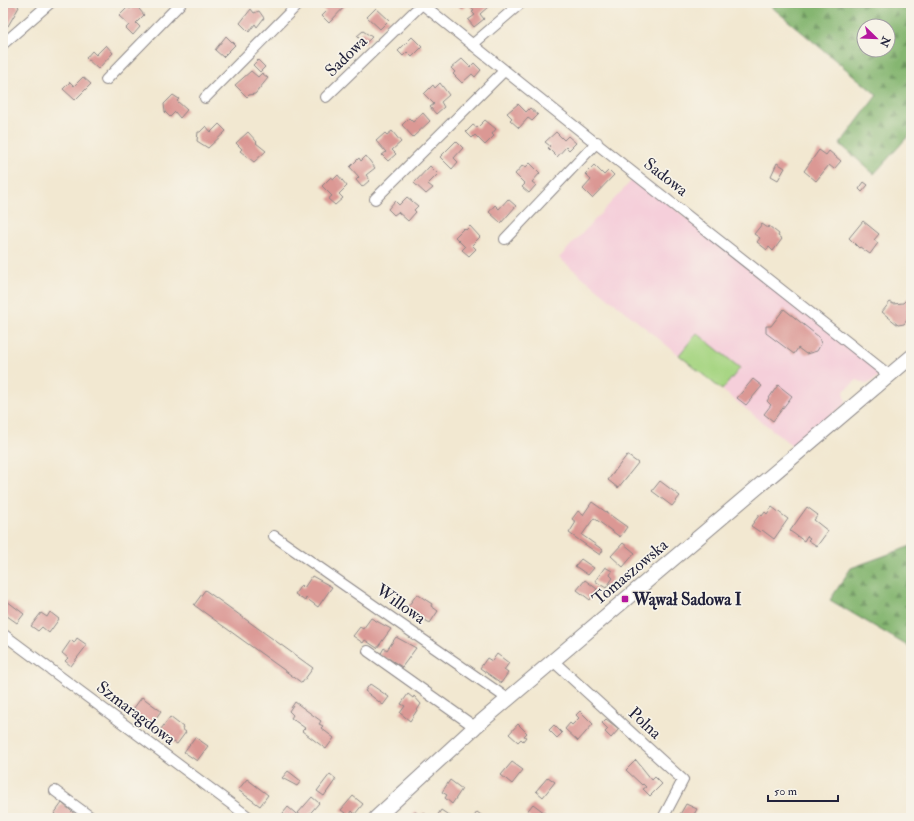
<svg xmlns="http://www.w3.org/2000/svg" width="914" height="821" viewBox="0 0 914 821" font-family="'IM FELL Double Pica',serif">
  <defs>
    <pattern id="forest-firs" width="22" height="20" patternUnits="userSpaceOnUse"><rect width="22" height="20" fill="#85b671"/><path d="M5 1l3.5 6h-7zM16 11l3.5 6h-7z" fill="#6c945e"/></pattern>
  </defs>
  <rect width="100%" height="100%" fill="#f7f3e8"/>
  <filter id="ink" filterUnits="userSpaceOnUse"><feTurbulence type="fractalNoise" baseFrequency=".025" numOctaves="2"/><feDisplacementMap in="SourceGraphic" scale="8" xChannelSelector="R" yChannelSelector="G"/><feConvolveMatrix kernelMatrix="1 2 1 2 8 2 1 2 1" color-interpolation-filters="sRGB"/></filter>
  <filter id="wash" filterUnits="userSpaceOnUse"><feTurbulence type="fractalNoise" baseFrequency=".012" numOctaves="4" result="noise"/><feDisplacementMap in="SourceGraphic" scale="16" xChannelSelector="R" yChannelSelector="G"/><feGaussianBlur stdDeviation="0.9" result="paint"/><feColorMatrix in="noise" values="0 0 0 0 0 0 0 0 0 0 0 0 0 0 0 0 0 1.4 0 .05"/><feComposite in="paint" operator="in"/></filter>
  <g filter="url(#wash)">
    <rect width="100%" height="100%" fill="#f2e8d1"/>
    <path fill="#f5cfda" d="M635 177 882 373 868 384 857 380 844 391 846 403 810 433H805L800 437V442L794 447 722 390 559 258Z"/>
    <path fill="#a7d583" stroke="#647c5f" d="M697 333 740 368 722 390 679 355Z"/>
    <path fill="url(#forest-firs)" stroke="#546c56" fill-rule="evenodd" d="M767 3H911V133L874 174 840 144 877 95ZM864 26H888V50H864Z
      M911 546V648L830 600 851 568Z"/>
    <g id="blocks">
      <path fill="#db9894" d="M5 3H15L19 7 8 26 3 24V7Z
        M324 3H348L329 23 322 16 326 12 320 6Z
        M455 3H484L488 7 480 14 484 19 474 27 468 20 475 15 472 12 474 11 468 4 462 9Z
        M135 4 144 15 136 23 140 27 133 35 126 28 129 25 119 16 128 7 130 9Z
        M376 8 389 20 380 29 367 17Z
        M251 9 254 13 259 11 264 18 257 27 255 24 249 32 240 23Z
        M363 31 372 37 365 44 357 36Z
        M226 36 235 45 223 57 215 50Z
        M412 37 422 47 412 57 407 52 403 56 398 51Z
        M106 45 113 53 98 69 86 58 92 51 96 55Z
        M462 59 470 67 474 63 481 70 475 77 472 74 462 83 453 74 455 72 451 68Z
        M258 60 265 67 260 72 253 65Z
        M251 71 258 77 262 73 268 78 255 94 249 95 247 97 235 85Z
        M83 77 91 84 75 100 63 89 70 82 74 86Z
        M440 83 449 95 441 102 444 107 436 114 430 107 434 104 424 94 433 85 435 88Z
        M173 95 179 99 177 101 187 110 180 118 175 112 170 117 165 112 164 104Z
        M518 104 526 112 530 108 538 115 532 121 528 118 519 128 510 120 512 118 507 113Z
        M423 113 430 121 413 137 402 125 409 118 413 122Z
        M485 120 496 129 492 134 494 136 485 145 475 135 472 138 466 132 473 125 477 128Z
        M219 124 226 131 208 148 197 141 198 132H200L206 126 211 132Z
        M392 131 401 142 392 150 396 154 388 161 382 155 386 152 376 141 385 133 387 135Z
        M248 132 257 142 256 143 266 151 254 162 240 151 242 149 236 143Z
        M556 132 564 140 568 136 576 143 569 150 566 147 557 157 548 148 550 146 545 142Z
        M456 141 463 148 454 158 458 162 452 169 440 157Z
        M819 150 826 155 829 151 841 161 834 169 829 165 816 181 804 171Z
        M366 156 375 168 366 175 370 180 362 187 356 180 359 177 350 167 359 158 361 161Z
        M530 163 540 173 532 182 536 185 529 193 522 187 525 184 515 174 523 165 526 167Z
        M777 163 785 168 778 180 771 176Z
        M594 165 604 175 609 170 614 175 592 198 583 189 591 180 585 174Z
        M430 166 438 174 428 184 433 188 426 194 414 183Z
        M338 175 347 186 339 194 343 198 335 205 328 199 332 196 322 186 331 177 334 179Z
        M864 182 868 185 862 192 859 189Z
        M407 197 418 206 414 210 416 212 408 221 398 212 394 215 388 209 395 201 399 205Z
        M508 199 516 206 501 223 489 212 495 205 499 209Z
        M911 215V224L907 220Z
        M863 221 879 234 874 240 878 243 870 254 860 247 859 248 849 238Z
        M762 224 768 228 769 226 779 234 778 236 782 239 773 251 769 247 767 250 757 242 760 238 754 234Z
        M470 226 480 237 472 245 476 249 469 256 462 250 465 247 455 237 464 228 466 230Z
        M908 298 911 301V315L904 324 898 325 882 312 890 302 893 304 903 303Z
        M784 309 819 337 821 344 817 351 806 354 798 348 794 354 766 333V326H771Z
        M753 379 762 386 746 405 737 398Z
        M778 385 792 396 773 421 764 414 771 405 767 401Z
        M627 455 638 463 618 488 608 480Z
        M660 481 680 496 672 506 652 491Z
        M592 502 627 527 620 537 594 518 582 535 603 550 600 555 569 533 576 522 572 519 578 511 583 515Z
        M772 507 788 519 774 539 762 530 760 532 751 526 760 514 762 516 765 512 767 514Z
        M807 507 818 515 814 520 828 531 817 546 808 540 810 538 807 536 804 541 790 531Z
        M623 543 635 553 623 567 611 556Z
        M581 559 594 568 588 575 575 566Z
        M605 567 612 571 610 575 613 578 606 588 595 581Z
        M312 576 332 587 318 607 306 598 305 601 295 594 301 585 304 588Z
        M585 580 597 589 590 600 577 590Z
        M205 590 313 668 302 683 194 605Z
        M417 594 432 604 431 606 438 611 430 623 406 609Z
        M7 601 24 614 17 623 3 613V606Z
        M50 612 59 619 49 633 42 627 38 631 31 626 41 613 47 617Z
        M371 618 391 629 377 648 365 640 363 643 353 636 360 627 363 629Z
        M396 637 416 648 402 667 388 658 387 660 380 655 384 648 387 650Z
        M77 638 87 645 71 666 65 661 68 658 62 653 71 640 74 643Z
        M497 654 509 663 504 670 508 673 501 683 480 668 487 658 492 661Z
        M370 684 389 697 383 705 365 691Z
        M408 694 413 698 414 696 421 704 410 721 400 713 405 706 401 704Z
        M142 697 161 711 150 726 131 712Z
        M295 702 321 721 319 724 323 726 321 728 334 738 326 749 302 731 305 728 291 718 293 715 289 711Z
        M580 711 593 724 578 741 565 729 570 723 572 725 579 718 576 715Z
        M170 717 183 727 182 729 186 732 177 744 172 741 171 743 158 733Z
        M606 719 619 729 611 738 605 732 608 729 602 723Z
        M518 724 527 733 524 736 526 737 523 741 521 739 518 742 509 734Z
        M554 725 562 733 557 738 549 730Z
        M195 737 208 746 197 761 184 752Z
        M636 760 652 780 655 777 662 784 650 796 643 789 646 787 643 784 642 785 626 770Z
        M512 762 523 770 512 784 501 775Z
        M288 771 301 781 297 786 282 778Z
        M330 774 336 779 324 796 317 791Z
        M548 777 555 782 543 797 536 791Z
        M247 779 268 795 260 806 238 790Z
        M450 780 462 789 452 804 445 798 447 795 442 792Z
        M353 796 363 804 355 814 352 811 349 816 341 810Z
        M312 797 319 803 306 818H304L298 813Z
        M62 803 78 817 77 818H60L54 814Z
        M533 804 545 813 542 818H530L525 814Z
        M686 804 697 809 692 818H678Z
        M288 807 301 818H279Z
        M441 810 453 818H440L437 816Z
        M415 812 421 816 423 813 427 815 424 818H411Z
        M477 812 484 817V818H473Z
        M334 814 338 818H330Z
        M601 814 606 818H597Z"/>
    </g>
  </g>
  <g filter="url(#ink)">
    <use href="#blocks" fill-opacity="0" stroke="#8a8586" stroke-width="1"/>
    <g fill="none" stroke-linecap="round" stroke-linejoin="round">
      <defs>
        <path id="street" d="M421 3C576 129 733 251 889 375
          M3 44 50 3
          M472 45 521 3
          M106 80 181 3
          M326 97 422 4
          M205 98 299 3
          M375 199 504 71
          M505 239 597 142
          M274 536 508 699
          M3 634 250 818
          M368 651 475 727
          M553 661 683 780 663 818
          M55 791 92 818"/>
        <path id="secondary" d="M376 818 475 727 911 357"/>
      </defs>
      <use href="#street" stroke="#8a8586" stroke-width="12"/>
      <use href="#secondary" stroke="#8a8586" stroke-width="16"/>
      <use href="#street" stroke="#fff" stroke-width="10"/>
      <use href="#secondary" stroke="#fff" stroke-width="14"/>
    </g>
  </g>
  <rect fill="#b5179e" stroke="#f7f3e8" stroke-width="1.5" x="621" y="595" width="8" height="8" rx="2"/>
  <g text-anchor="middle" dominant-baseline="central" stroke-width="3.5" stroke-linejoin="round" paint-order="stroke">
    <g font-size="17" fill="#22223b" stroke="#f7f3e8">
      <text transform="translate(346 56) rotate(-44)">Sadowa</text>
      <text transform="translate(666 177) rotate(38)">Sadowa</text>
      <text transform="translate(630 572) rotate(-40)">Tomaszowska</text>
      <text transform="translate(401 604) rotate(35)">Willowa</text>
      <text transform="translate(136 713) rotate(37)">Szmaragdowa</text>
      <text transform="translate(645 723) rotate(43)">Polna</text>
    </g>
    <g font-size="17" font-weight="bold" fill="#22223b" stroke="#f7f3e8" text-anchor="start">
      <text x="633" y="599">Wąwał Sadowa I</text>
    </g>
  </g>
  <rect width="914" height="821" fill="none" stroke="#f7f3e8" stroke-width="16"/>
  <g transform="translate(876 38) rotate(113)"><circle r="19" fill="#f7f3e8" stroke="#a29fa3"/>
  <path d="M0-3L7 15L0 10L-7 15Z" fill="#b5179e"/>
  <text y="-6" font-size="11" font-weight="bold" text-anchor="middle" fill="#22223b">N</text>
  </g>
  <path d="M768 795v6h70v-6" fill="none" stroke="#22223b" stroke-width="2"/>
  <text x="774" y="795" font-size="12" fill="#22223b" stroke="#f7f3e8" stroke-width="3" paint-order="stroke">50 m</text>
</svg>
